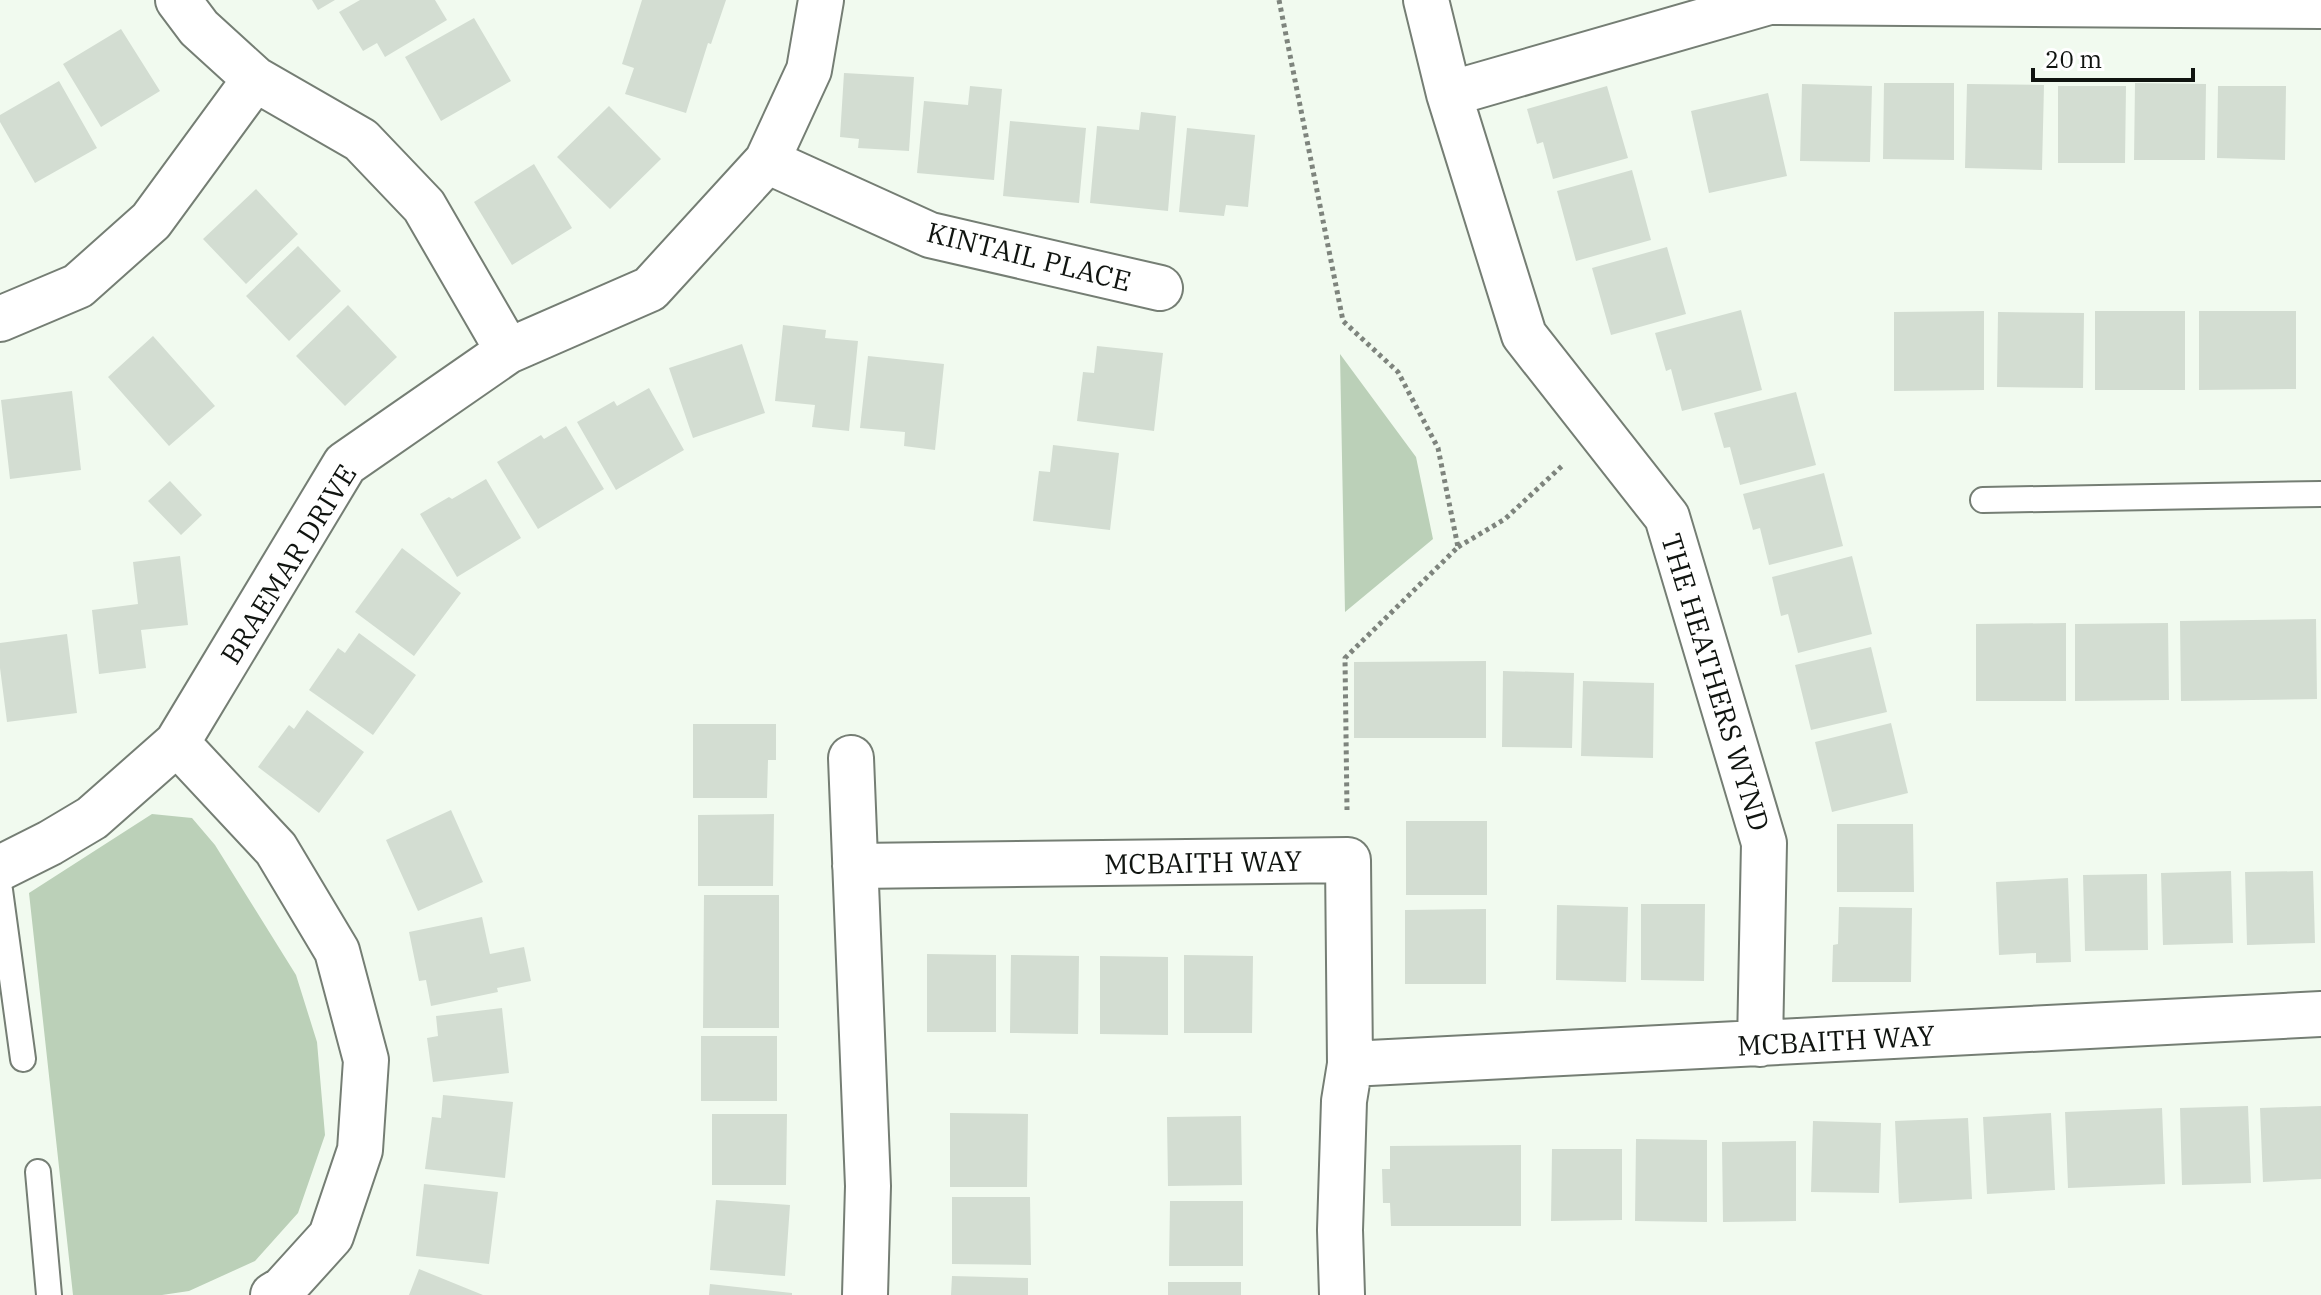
<svg xmlns="http://www.w3.org/2000/svg" width="2321" height="1295" viewBox="0 0 2321 1295" font-family="'IBM Plex Serif',serif">
  <rect width="100%" height="100%" fill="#f1faef"/>
  <path fill="#bbd0b8" d="M1340 354 1416 457 1433 539 1345 612Z
    M152 814 192 818 215 845 296 975 317 1042 325 1135 298 1213 255 1261 189 1291 162 1295H73L29 893Z"/>
  <path fill="#d3ddd2" d="M312 0H335L318 10Z
    M360 0H435L447 20 385 57 377 43 363 51 339 12Z
    M642 0H726L711 44 708 43 686 113 625 94 634 68 622 64Z
    M474 18 511 81 441 121 405 57Z
    M121 29 160 91 101 127 63 64Z
    M844 73 914 77 909 151 858 148 859 139 840 137Z
    M59 81 97 148 35 183 0 122V115Z
    M1884 83H1954V160L1883 159Z
    M2135 83 2206 84 2205 160H2134Z
    M1802 84 1872 86 1870 162 1800 161Z
    M1967 84 2044 85 2042 170 1965 168Z
    M970 86 1002 89 994 180 917 173 924 101 968 105Z
    M1607 86 1628 158 1553 179 1543 142 1537 144 1527 109Z
    M2058 86H2126L2125 163H2058Z
    M2218 86H2286L2285 160 2217 158Z
    M1768 93 1787 176 1709 193 1691 111Z
    M609 106 661 159 610 209 557 157Z
    M1141 112 1176 116 1168 211 1090 203 1097 126 1139 130Z
    M1010 121 1086 128 1079 203 1003 196Z
    M1187 128 1255 135 1248 207 1226 205 1224 216 1179 212Z
    M534 164 572 228 512 265 474 202Z
    M1632 170 1651 240 1576 261 1557 191Z
    M256 189 298 234 246 284 203 239Z
    M298 246 341 291 289 341 246 296Z
    M1667 247 1686 314 1611 335 1592 268Z
    M348 305 397 357 345 406 296 356Z
    M1741 310 1762 390 1682 411 1671 369 1666 371 1655 333Z
    M1984 311V390L1894 391V312Z
    M2095 311H2185V390H2095Z
    M2199 311H2296V389L2199 390Z
    M1998 312 2084 313 2083 388 1997 387Z
    M783 325 826 330 825 338 858 341 849 431 812 427 815 405 775 401Z
    M153 336 215 406 169 446 108 377Z
    M742 344 765 413 693 438 669 368Z
    M1097 346 1163 353 1154 431 1077 421 1083 372 1094 373Z
    M868 356 944 364 935 450 904 446 905 432 860 428Z
    M649 388 684 450 616 490 577 422 614 401 617 406Z
    M72 391 81 470 10 479 1 400Z
    M1796 392 1816 465 1740 485 1730 447 1724 448 1714 413Z
    M566 426 604 489 538 529 497 462 541 435 544 439Z
    M1053 445 1119 453 1110 530 1033 521 1039 471 1050 472Z
    M1824 473 1843 546 1769 565 1760 528 1753 530 1743 494Z
    M486 479 521 538 457 577 420 514 449 497 452 499Z
    M170 481 202 515 181 535 148 501Z
    M402 548 461 593 414 656 355 612Z
    M180 556 188 625 141 630 146 668 99 674 92 610 138 604 133 562Z
    M1852 556 1872 634 1798 653 1788 614 1781 616 1772 577Z
    M2316 619 2317 699 2181 701 2180 621Z
    M2066 623V701H1976V624Z
    M2168 623 2169 700 2075 701V624Z
    M359 633 416 675 373 735 309 690 338 648 345 653Z
    M67 634 77 713 7 722 0 668V643Z
    M1871 647 1887 712 1811 730 1795 665Z
    M1486 661V738H1354V662Z
    M1503 671 1574 673 1572 748 1502 747Z
    M1583 681 1654 683 1653 758 1581 756Z
    M307 710 364 752 319 813 258 767 289 725 294 729Z
    M1891 723 1908 793 1832 812 1815 742Z
    M693 724H776V760H768L767 798H693Z
    M451 810 483 882 418 911 386 840Z
    M774 814 773 886H698V815Z
    M1406 821H1487V895H1406Z
    M1837 824H1913L1914 892H1837Z
    M2231 871 2233 943 2163 945 2161 873Z
    M2313 871 2315 943 2247 945 2245 872Z
    M2147 874 2148 950 2085 951 2083 875Z
    M2068 878 2071 962 2036 963V953L1999 955 1996 882Z
    M704 895H779V1028H703Z
    M1641 904H1705L1704 981 1641 980Z
    M1557 905 1628 907 1626 982 1556 980Z
    M1839 907 1912 908 1911 982H1832L1833 945 1838 944Z
    M1486 909V984H1405V910Z
    M482 917 490 954 524 947 531 981 497 988 498 992 431 1006 426 980 419 981 409 932Z
    M927 954 996 955V1032H927Z
    M1011 955 1079 956 1078 1034 1010 1033Z
    M1184 955 1253 956 1252 1033H1184Z
    M1100 956 1168 957V1035L1100 1034Z
    M502 1008 509 1073 433 1082 427 1038 438 1036 436 1016Z
    M701 1036H777V1101H701Z
    M443 1095 513 1102 505 1178 425 1169 432 1117 441 1118Z
    M2248 1106 2251 1183 2182 1185 2180 1108Z
    M2321 1106V1179L2263 1182 2260 1108Z
    M2162 1108 2165 1184 2068 1188 2065 1112Z
    M950 1113 1028 1114 1027 1187H950Z
    M2051 1113 2055 1190 1987 1194 1983 1117Z
    M712 1114H787L786 1185H712Z
    M1241 1116 1242 1185 1168 1186 1167 1117Z
    M1968 1118 1972 1199 1899 1203 1895 1121Z
    M1813 1121 1881 1123 1879 1193 1811 1192Z
    M1636 1139 1707 1140V1222L1635 1221Z
    M1796 1141V1221L1723 1222 1722 1142Z
    M1521 1145V1226H1391L1390 1203H1383L1382 1169H1390V1146Z
    M1552 1149H1622V1220L1551 1221Z
    M424 1184 498 1192 489 1264 416 1256Z
    M952 1197H1030L1031 1265 952 1264Z
    M716 1200 790 1205 785 1276 710 1270Z
    M1170 1201H1243V1266H1169Z
    M419 1269 483 1295H409Z
    M952 1276 1028 1278V1295H951Z
    M1168 1282H1241V1295H1168Z
    M710 1284 792 1293V1295H709Z"/>
  <g fill="none" stroke-linecap="round" stroke-linejoin="round">
    <defs>
      <path id="service" d="M1983 500 2321 494
        M0 890 23 1059
        M38 1172 49 1295"/>
      <path id="minor" d="M178 0 199 28 255 79 361 140 424 206 508 351
        M1426 0 1449 94 1524 335 1667 517 1764 843 1760 1044
        M1449 94 1769 2 2321 6
        M767 161 930 235 1160 288
        M0 319 78 286 151 221 255 79
        M177 743 276 849 337 951 366 1060 360 1150 331 1236 283 1289 273 1295
        M851 758 868 1186 865 1295
        M855 866 1348 860 1350 1064 1344 1101 1340 1230 1342 1295
        M0 868 50 843 92 818 177 743 345 464 508 351 650 289 767 161 809 70 821 0
        M1350 1064 2321 1014"/>
    </defs>
    <use href="#service" stroke="#757e74" stroke-width="28"/>
    <use href="#minor" stroke="#757e74" stroke-width="48"/>
    <path stroke="#7e847d" stroke-width="5" stroke-dasharray="4 4" stroke-linecap="butt" d="M1279 0 1343 321 1398 372 1438 448 1458 547 1345 658 1347 810
      M1458 547 1505 519 1564 464"/>
    <use href="#service" stroke="#fff" stroke-width="24"/>
    <use href="#minor" stroke="#fff" stroke-width="44"/>
  </g>
  <g text-anchor="middle" dominant-baseline="central" stroke-width="6" stroke-linejoin="round" paint-order="stroke">
    <g font-size="28" fill="#101410" stroke="#fff">
      <text transform="translate(1029 256) rotate(14)">KINTAIL PLACE</text>
      <text transform="translate(288 564) rotate(-58)">BRAEMAR DRIVE</text>
      <text transform="translate(1716 682) rotate(73)">THE HEATHERS WYND</text>
      <text transform="translate(1203 862) rotate(-1)">MCBAITH WAY</text>
      <text transform="translate(1836 1040) rotate(-3)">MCBAITH WAY</text>
    </g>
  </g>
  <path d="M2033 68v12h160v-12" fill="none" stroke="#101410" stroke-width="4"/>
  <text x="2045" y="68" font-size="24" fill="#101410" stroke="#ffffff" stroke-width="6" paint-order="stroke">20 m</text>
</svg>
